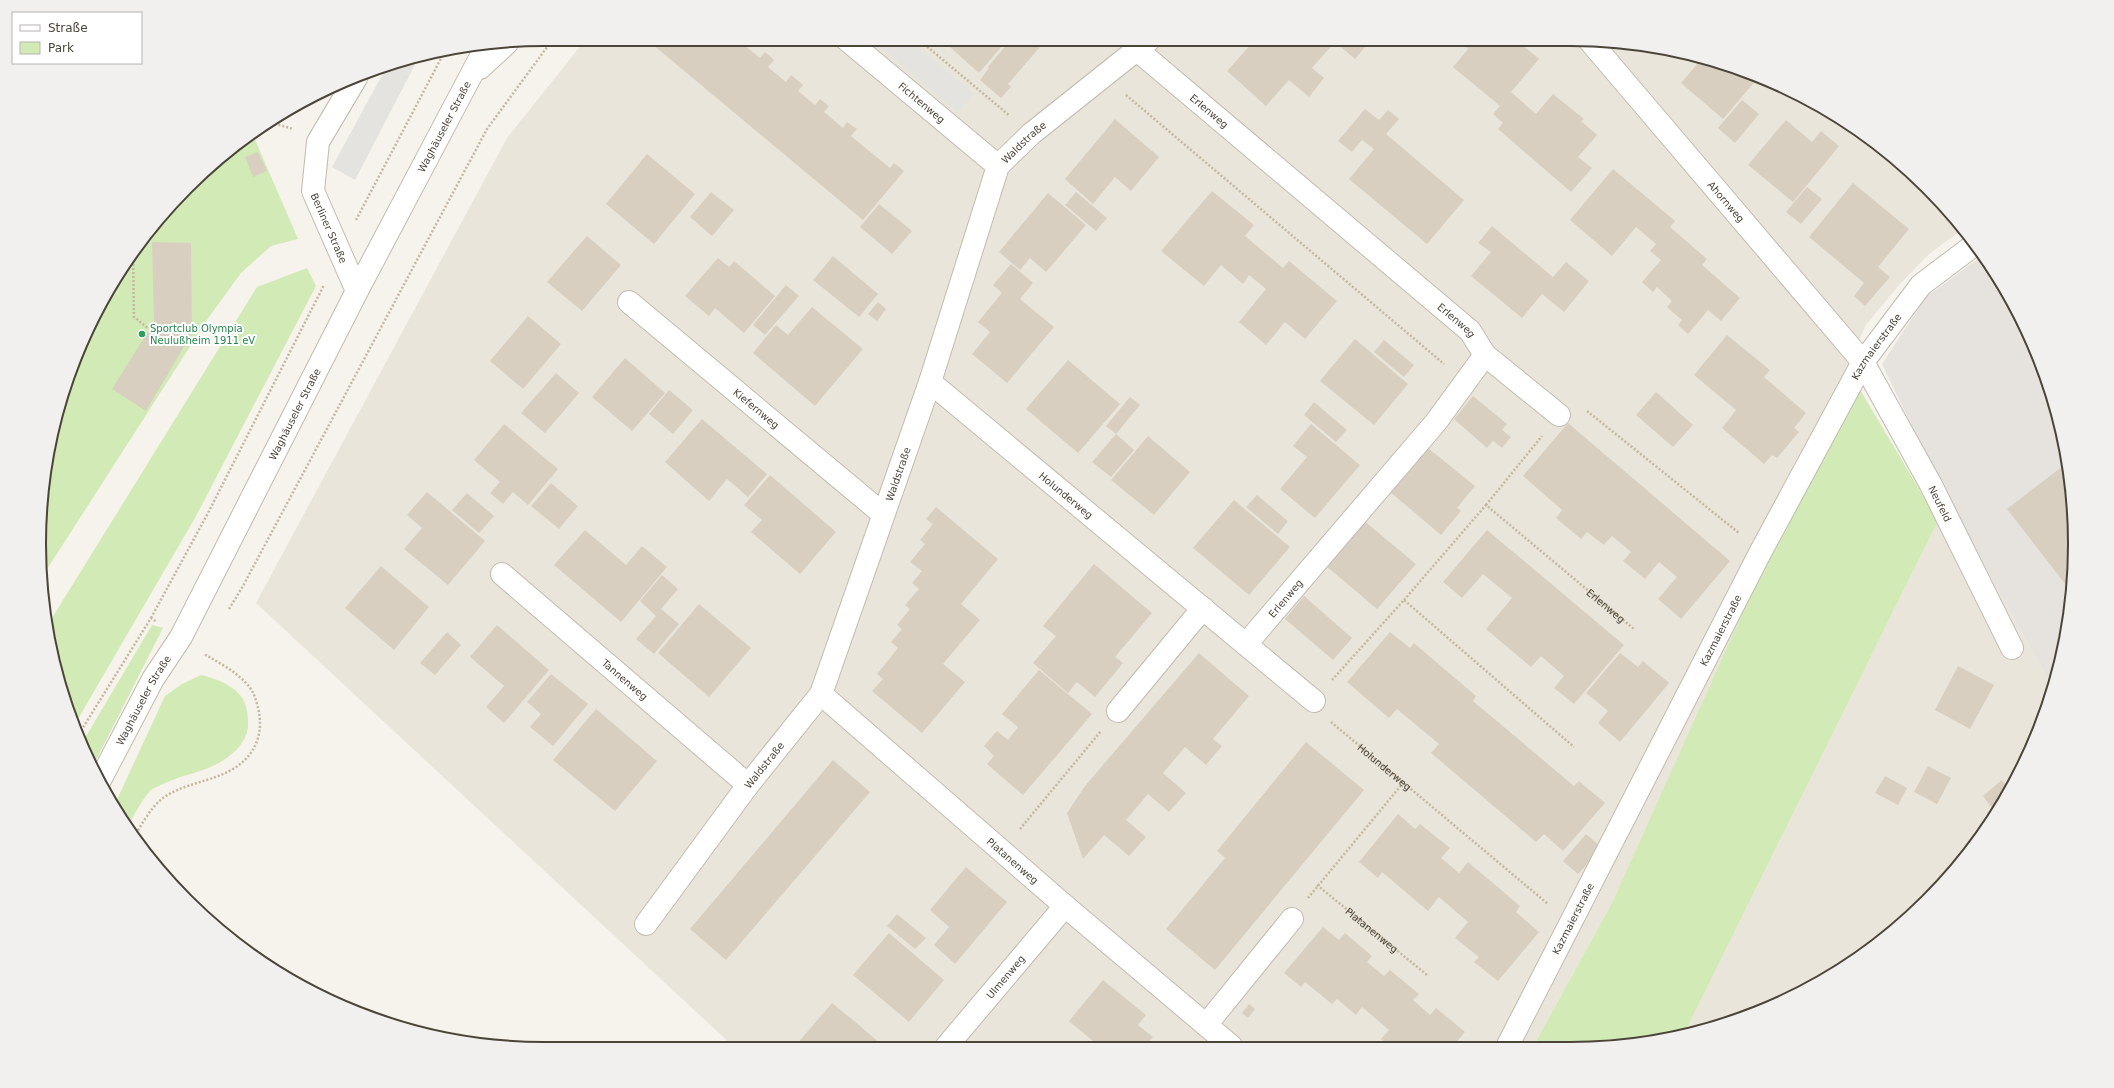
<svg xmlns="http://www.w3.org/2000/svg" width="2114" height="1088" viewBox="0 0 2114 1088" font-family="'DejaVu Sans',sans-serif">
  <rect width="100%" height="100%" fill="#f6f3ec"/>
  <path fill="#eae5da" d="M586 39 1603 40 1700 56 1793 91 1877 143 1950 211 1963 229 1929 254 1899 285 1865 326 1785 533 1613 901 1534 1045 734 1047 256 603 507 138Z
    M1948 501 2053 688 2023 767 1950 877 1877 945 1763 1011 1685 1032Z"/>
  <path fill="#e6e2dd" d="M1982 256 2007 291 2048 381 2071 478 2074 577 2058 674 2053 688 1948 501 1882 364 1926 297Z"/>
  <path fill="#d2eab5" d="M302 102 304 105 253 135 298 239 271 246 241 273 209 317 42 577 40 511 49 445 78 351 124 264 164 211 236 144 292 107Z
    M307 268 316 286 195 518 75 724 56 675 47 626 257 287Z
    M1859 388 1938 521 1685 1032 1636 1045H1534L1613 901 1744 610Z
    M152 625 163 628 92 768 82 743Z
    M201 675C218 679 242 688 246 707 250 725 249 736 237 749 215 772 190 771 163 784 160 786 155 787 152 789 143 797 133 817 127 828L114 806 165 696 182 684Z"/>
  <path fill="#e5e3e0" d="M871 39H909L974 94 958 113Z
    M420 55 355 180 332 167 388 64Z"/>
  <path fill="#d8cfc1" d="M646 39H746L743 44 760 58 765 52 774 60 768 67 786 82 791 75 803 85 798 91 815 105 820 99 829 106 824 112 843 128 847 122 857 129 851 136 890 168 894 163 904 171 863 220Z
    M941 39H1008L979 73Z
    M1011 39 1046 40 1008 84 1011 87 1001 98 980 80 989 68 988 67Z
    M1255 40H1371L1355 59 1335 42 1312 68 1324 78 1309 97 1289 80 1266 106 1227 71Z
    M1468 40H1516L1539 59 1511 92 1536 114 1553 94 1584 119 1581 121 1597 135 1578 157 1592 168 1571 192 1498 129 1503 123 1493 114 1500 106 1453 67 1468 49 1464 45Z
    M1703 57 1758 78 1723 119 1681 83Z
    M1742 100 1759 114 1735 143 1718 128Z
    M1365 109 1379 120 1388 110 1399 119 1386 134 1464 200 1427 244 1349 179 1374 149 1362 140 1352 152 1338 141Z
    M1115 119 1159 157 1131 191 1115 177 1093 204 1065 179Z
    M1786 120 1812 142 1821 131 1839 146 1793 202 1748 165Z
    M258 152 267 171 253 177 245 157Z
    M647 154 695 194 654 244 606 204Z
    M1613 169 1675 221 1670 227 1707 259 1702 265 1740 298 1721 321 1708 310 1688 334 1678 325 1682 320 1667 307 1672 301 1657 287 1653 292 1642 282 1661 260 1650 251 1656 244 1636 227 1612 256 1570 220Z
    M1853 183 1909 229 1878 267 1890 277 1865 306 1854 296 1864 283 1809 237Z
    M1807 187 1822 199 1801 224 1786 212Z
    M1212 191 1254 225 1245 236 1283 268 1289 261 1337 301 1305 339 1285 322 1266 345 1239 322 1266 289 1249 275 1243 284 1221 265 1204 286 1161 251Z
    M711 192 734 210 712 236 690 217Z
    M1076 192 1107 218 1096 231 1065 205Z
    M1048 193 1086 225 1046 272 1030 258 1020 270 999 252Z
    M879 204 912 231 892 254 860 227Z
    M1492 226 1553 277 1566 262 1589 281 1564 312 1542 294 1522 318 1471 276 1491 252 1478 243Z
    M587 236 621 265 582 311 547 282Z
    M152 242 191 243 192 333 146 411 112 389 154 322Z
    M833 256 878 294 859 317 813 280Z
    M718 258 729 267 734 261 775 296 744 333 715 308 709 316 685 296Z
    M1011 264 1033 283 1020 299 1054 327 1007 383 972 354 990 332 978 322 1002 293 993 285Z
    M786 285 799 296 765 335 753 325Z
    M878 302 886 309 877 321 868 314Z
    M812 307 863 349 815 406 753 353 776 325 788 335Z
    M528 316 561 344 523 389 490 361Z
    M1727 335 1770 370 1764 377 1806 413 1794 428 1799 432 1777 458 1772 455 1764 464 1722 428 1736 410 1694 375Z
    M1355 339 1408 384 1374 425 1320 381Z
    M1384 340 1414 365 1404 377 1374 352Z
    M625 358 665 393 632 431 592 397Z
    M1068 360 1120 404 1078 453 1026 409Z
    M556 373 579 393 545 433 521 413Z
    M669 390 693 410 673 434 649 414Z
    M1656 392 1693 425 1673 447 1636 415Z
    M1473 396 1507 424 1502 430 1511 437 1502 448 1493 441 1487 448 1454 419Z
    M1130 397 1140 405 1116 434 1106 426Z
    M1314 402 1347 430 1336 442 1304 415Z
    M702 419 767 474 748 497 727 479 709 501 665 462Z
    M1568 423 1730 561 1681 619 1658 599 1677 577 1659 562 1645 579 1623 561 1631 552 1612 536 1604 545 1587 532 1581 539 1556 518 1562 510 1523 476Z
    M504 424 558 469 528 505 513 492 503 504 490 493 500 482 474 460Z
    M1311 424 1360 465 1315 518 1280 489 1307 457 1293 446Z
    M1116 434 1134 450 1111 477 1092 462Z
    M1148 436 1190 472 1154 515 1111 480Z
    M1428 448 1475 486 1457 508 1461 511 1441 535 1390 492Z
    M2067 463 2071 478 2074 577 2073 580 2066 585 2007 509Z
    M770 475 836 532 800 574 751 532 762 520 744 505Z
    M551 483 578 506 559 529 531 506Z
    M427 492 485 541 448 585 404 549 422 528 407 515Z
    M467 493 494 516 479 533 452 510Z
    M1257 495 1288 521 1278 534 1246 507Z
    M1234 500 1290 547 1249 595 1193 548Z
    M936 507 998 559 961 604 980 620 943 664 965 682 922 733 872 691 883 679 877 674 898 648 891 642 902 629 897 625 910 609 905 605 919 589 912 583 922 571 910 562 925 544 920 540 933 524 926 519Z
    M1363 520 1416 564 1377 609 1325 565Z
    M585 530 626 565 642 546 667 567 621 622 554 565Z
    M1487 530 1624 645 1574 704 1554 688 1564 676 1541 656 1531 667 1486 629 1512 598 1483 574 1462 598 1443 582Z
    M1094 564 1152 613 1115 657 1123 663 1095 697 1077 682 1068 693 1033 663 1056 636 1043 626Z
    M381 566 429 607 394 650 345 608Z
    M662 575 678 589 661 609 679 624 654 654 636 639 656 616 640 601Z
    M1304 596 1352 638 1333 660 1285 619Z
    M699 604 751 648 709 697 658 653Z
    M497 625 549 670 504 723 486 707 504 686 470 657Z
    M447 632 461 645 435 675 420 663Z
    M1390 632 1410 648 1414 643 1476 696 1473 701 1574 786 1579 781 1605 803 1563 851 1544 834 1536 842 1431 753 1439 744 1397 709 1389 718 1347 682Z
    M1199 653 1249 696 1213 739 1222 746 1206 765 1185 747 1163 773 1186 793 1169 812 1148 794 1126 820 1146 837 1129 856 1104 835 1083 859 1067 813 1085 786Z
    M1620 653 1638 667 1643 661 1669 683 1620 742 1598 723 1608 711 1586 693Z
    M1958 666 1994 685 1970 729 1935 710Z
    M1039 670 1092 714 1023 795 987 764 994 756 984 746 997 731 1008 740 1018 727 1002 714Z
    M551 674 588 704 553 746 530 727 541 714 527 702Z
    M596 709 657 761 615 811 553 760Z
    M1306 742 1364 790 1215 970 1166 929 1225 858 1217 851Z
    M833 760 870 792 726 960 690 929Z
    M1928 766 1951 778 1937 804 1914 792Z
    M1885 776 1907 788 1898 805 1875 793Z
    M2002 780 2009 789 2000 801 1992 808 1983 796Z
    M1398 814 1415 829 1420 824 1450 848 1441 858 1459 873 1468 862 1520 906 1516 912 1539 932 1498 981 1474 962 1479 957 1455 938 1468 922 1439 897 1428 911 1382 872 1378 878 1359 862Z
    M1586 834 1602 848 1578 874 1563 861Z
    M966 867 1007 902 955 964 934 945 949 927 930 910Z
    M897 914 926 938 915 949 887 926Z
    M1323 927 1339 940 1345 933 1372 956 1367 962 1384 976 1390 970 1419 994 1413 1000 1430 1015 1436 1008 1465 1032 1454 1045H1388L1381 1039 1389 1030 1362 1007 1356 1015 1337 999 1332 1004 1305 982 1301 987 1284 973Z
    M889 933 944 980 909 1022 853 975Z
    M1103 980 1146 1015 1138 1025 1153 1037 1145 1046H1099L1069 1021Z
    M832 1003 859 1025 884 1047H798L796 1045Z
    M1249 1004 1255 1009 1248 1018 1242 1013Z"/>
  <g fill="none" stroke-linecap="round" stroke-linejoin="round">
    <defs>
      <g id="minor">
        <path id="s4" d="M846 39 998 166"/>
        <path id="s5" d="M1589 40 1863 362 1931 485 2012 648"/>
        <path id="s6" d="M1136 49 1470 331 1485 355 1559 415"/>
        <path d="M480 68 507 43"/>
        <path id="s7" d="M356 78 318 142 313 191 357 291"/>
        <path id="s8" d="M629 302 883 514"/>
        <path id="s9" d="M930 382 1314 701"/>
        <path id="s10" d="M502 574 748 785"/>
        <path id="s11" d="M1247 643 1436 422 1485 355"/>
        <path id="s12" d="M821 694 1065 906 1231 1046"/>
        <path d="M1118 711 1203 608"/>
        <path id="s13" d="M99 782 153 679 181 637 357 291 487 45"/>
        <path id="s14" d="M646 924 748 785 821 694 930 382 998 166 1031 134 1149 40"/>
        <path d="M1206 1025 1292 919"/>
        <path id="s15" d="M1508 1045 1761 551 1863 362 1921 285 1974 245"/>
        <path id="s16" d="M946 1047 1065 906"/>
      </g>
    </defs>
    <use href="#minor" stroke="#c2bbae" stroke-width="24"/>
    <g stroke="#c4b79f" stroke-width="2.5" stroke-dasharray="2 2" stroke-linecap="butt">
      <path d="M918 39 1010 116"/>
      <path d="M1126 95 1444 364"/>
      <path d="M259 128 276 124 293 129"/>
      <path d="M356 220 446 49"/>
      <path d="M133 252 134 317 149 329"/>
      <path d="M1587 411 1739 533"/>
      <path d="M1486 505 1542 436"/>
      <path id="s1" d="M1404 600 1486 505 1634 629"/>
      <path d="M229 609 243 586 487 129 553 39"/>
      <path d="M151 618 208 513 324 285"/>
      <path d="M1332 680 1404 600 1574 747"/>
      <path id="s2" d="M1331 722 1548 904"/>
      <path d="M79 734 151 618 157 622"/>
      <path d="M1020 829 1101 731"/>
      <path d="M134 837C142 824 151 807 163 798 184 783 211 782 233 769 257 755 265 730 257 704 255 696 252 689 246 683 235 671 218 662 204 654"/>
      <path id="s3" d="M1317 885 1427 975"/>
      <path d="M1308 898 1403 783"/>
    </g>
    <use href="#minor" stroke="#fff" stroke-width="22"/>
  </g>
  <circle fill="#2e9e5b" stroke="#fff" stroke-width="1.5" cx="142" cy="334" r="4"/>
  <g text-anchor="middle" dominant-baseline="central" stroke-width="4" stroke-linejoin="round" paint-order="stroke">
    <g font-size="10" fill="#4b4439" stroke="#fff">
      <text stroke="none"><textPath href="#s4" startOffset="99">Fichtenweg</textPath></text>
      <text stroke="none"><textPath href="#s6" startOffset="96">Erlenweg</textPath></text>
      <text stroke="none"><textPath href="#s13" startOffset="741">Waghäuseler Straße</textPath></text>
      <text stroke="none"><textPath href="#s14" startOffset="881">Waldstraße</textPath></text>
      <text stroke="none"><textPath href="#s5" startOffset="212">Ahornweg</textPath></text>
      <text stroke="none"><textPath href="#s7" startOffset="164">Berliner Straße</textPath></text>
      <text stroke="none"><textPath href="#s6" startOffset="420">Erlenweg</textPath></text>
      <text stroke="none"><textPath href="#s15" startOffset="790">Kazmaierstraße</textPath></text>
      <text stroke="none"><textPath href="#s8" startOffset="166">Kiefernweg</textPath></text>
      <text stroke="none"><textPath href="#s13" startOffset="417">Waghäuseler Straße</textPath></text>
      <text stroke="none"><textPath href="#s14" startOffset="522">Waldstraße</textPath></text>
      <text stroke="none"><textPath href="#s9" startOffset="177">Holunderweg</textPath></text>
      <text stroke="none"><textPath href="#s5" startOffset="584">Neufeld</textPath></text>
      <text stroke="none"><textPath href="#s11" startOffset="59">Erlenweg</textPath></text>
      <text stroke="none"><textPath href="#s1" startOffset="282">Erlenweg</textPath></text>
      <text stroke="none"><textPath href="#s15" startOffset="466">Kazmaierstraße</textPath></text>
      <text stroke="none"><textPath href="#s10" startOffset="162">Tannenweg</textPath></text>
      <text stroke="none"><textPath href="#s13" startOffset="93">Waghäuseler Straße</textPath></text>
      <text stroke="none"><textPath href="#s14" startOffset="198">Waldstraße</textPath></text>
      <text stroke="none"><textPath href="#s2" startOffset="70">Holunderweg</textPath></text>
      <text stroke="none"><textPath href="#s12" startOffset="254">Platanenweg</textPath></text>
      <text stroke="none"><textPath href="#s15" startOffset="142">Kazmaierstraße</textPath></text>
      <text stroke="none"><textPath href="#s3" startOffset="71">Platanenweg</textPath></text>
      <text stroke="none"><textPath href="#s16" startOffset="92">Ulmenweg</textPath></text>
    </g>
    <g font-size="10" fill="#27864d" stroke="#fff" text-anchor="start">
      <text x="150" y="328">Sportclub Olympia<tspan x="150" dy="12">Neulußheim 1911 eV</tspan></text>
    </g>
  </g>
  <path d="M0 0H2114V1088H0ZM544 46H1570A498 498 0 0 1 2068 544V544A498 498 0 0 1 1570 1042H544A498 498 0 0 1 46 544V544A498 498 0 0 1 544 46Z" fill="#f1f0ef" fill-rule="evenodd"/>
  <path fill="none" stroke="#4b4439" stroke-width="2" d="M544 46H1570A498 498 0 0 1 2068 544V544A498 498 0 0 1 1570 1042H544A498 498 0 0 1 46 544V544A498 498 0 0 1 544 46Z"/>
  <rect x="12" y="12" width="130" height="52" fill="#ffffff" stroke="#b7b4b0"/>
  <rect x="20" y="25" width="20" height="6" fill="#ffffff" stroke="#b7b4b0"/>
  <text x="48" y="32" font-size="12" fill="#4b4439">Straße</text>
  <rect x="20" y="42" width="20" height="12" fill="#d2eab5" stroke="#b7b4b0"/>
  <text x="48" y="52" font-size="12" fill="#4b4439">Park</text>
</svg>
